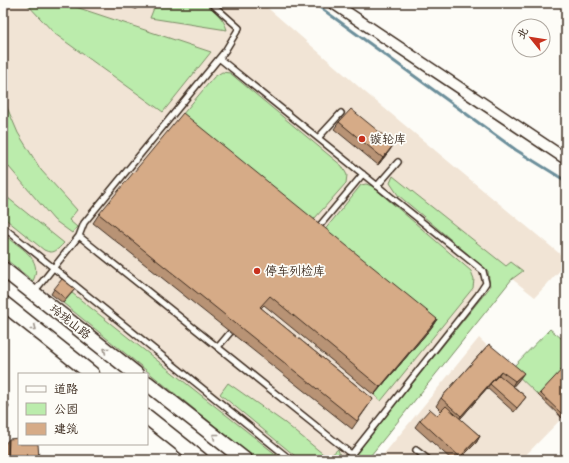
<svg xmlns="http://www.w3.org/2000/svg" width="569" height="463" viewBox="0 0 569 463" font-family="Pangolin,'LXGW WenKai TC',sans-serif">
  <rect width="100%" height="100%" fill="#fdfcf7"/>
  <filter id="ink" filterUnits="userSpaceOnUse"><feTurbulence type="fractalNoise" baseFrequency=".025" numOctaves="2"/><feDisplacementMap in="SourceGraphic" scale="8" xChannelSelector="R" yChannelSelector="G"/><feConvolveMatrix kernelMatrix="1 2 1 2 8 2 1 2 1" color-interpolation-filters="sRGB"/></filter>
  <g filter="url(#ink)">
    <path fill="#f1e4d5" d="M3 3H262L366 93 566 259V264L535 297 512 279 367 460H256L3 257Z
      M479 338 562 418 521 460H379Z"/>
    <path fill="#bbecac" stroke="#7b8b65" d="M26 3H64L211 52 163 112 55 34Z
      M156 3H205C214 11 224 18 227 30L150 18Z
      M222 72 230 73 342 166 347 175 346 183 307 227 177 121 214 77Z
      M3 98 18 133 41 170 77 210 69 220 77 227 72 233 54 220 3 160Z
      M393 176 506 266 511 262 523 271 512 279 367 460H351L490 287 488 271 398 195 390 183Z
      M366 184 372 186 471 271 474 279 473 288 381 401 374 395 431 328 319 237 361 185Z
      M3 194 64 243C57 250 54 255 44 250L3 217Z
      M3 234C19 247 44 258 33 281L3 257Z
      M72 293 283 460H257L63 303Z
      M550 329 566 342V366L538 395 511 369Z
      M228 383 285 423 328 458 338 449 340 456 337 460H300L220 394Z"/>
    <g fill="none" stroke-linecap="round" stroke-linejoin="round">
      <path stroke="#6c8f9b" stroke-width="3" d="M314 3 516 150 566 181"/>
      <defs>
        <path id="lane" d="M220 59 483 271 486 283 478 295 347 460
          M318 138 341 113
          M377 186 398 162
          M3 227 291 460
          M316 230 363 174
          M79 236 351 454
          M34 292 79 236 84 223 225 51 239 28 211 3
          M218 347 234 328
          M416 450 429 460"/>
        <path id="street" d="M333 3 566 159"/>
        <path id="secondary" d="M3 269 136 374
          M3 303 92 374
          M147 383 245 460
          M147 417 201 460"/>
      </defs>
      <use href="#lane" stroke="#3b2a1e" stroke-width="8"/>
      <use href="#street" stroke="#3b2a1e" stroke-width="13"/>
      <use href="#secondary" stroke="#3b2a1e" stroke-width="17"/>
      <use href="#lane" stroke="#fdfcf7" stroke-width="5"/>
      <use href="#street" stroke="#fdfcf7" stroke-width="10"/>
      <use href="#secondary" stroke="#fdfcf7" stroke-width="14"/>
    </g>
    <path fill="#b89374" stroke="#3b2a1e" d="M339 122 390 150 378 165 334 129Z
      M99 214 437 319 431 328 374 395 264 305 261 308 373 399 352 429 93 223Z
      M54 289H75L63 303 51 294Z
      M489 344 518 381 513 386 526 397 514 412 487 388 460 419 480 436 476 443 459 460H452L415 427 420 420 437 415 441 411 436 406 441 398Z
      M540 393 566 413 562 418 538 395Z
      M9 439 39 458 37 460H4V445Z"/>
    <path fill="#96785e" stroke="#3b2a1e" d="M122 3H140L136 9Z
      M394 144 390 150 378 165 383 158Z
      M437 319 431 328 374 395 380 387Z
      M501 371 496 379 490 384 487 388 455 425 461 416Z
      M524 373 518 381 510 390 515 381Z
      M9 407 5 414H3V409Z
      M480 436 476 443 459 460H458L460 457Z
      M33 457 39 458 37 460H31Z"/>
    <path fill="#d6ab87" stroke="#3b2a1e" d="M351 109 394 144 383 158 339 122Z
      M183 113 437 319 380 387 270 296 260 307 373 399 357 421 99 214Z
      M62 279 75 289 66 299 54 289Z
      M489 344 524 373 515 381 501 371 461 416 441 398Z
      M566 365V412L563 415 540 393Z
      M499 375 526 397 517 408 490 384Z
      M3 388 9 407 3 409Z
      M446 406 480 436 460 457 420 420 430 409 437 415Z
      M19 438V444H38L39 458 33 457V460H13V459L8 458 9 439Z
      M414 458 416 460H412Z"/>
    <defs><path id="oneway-chevron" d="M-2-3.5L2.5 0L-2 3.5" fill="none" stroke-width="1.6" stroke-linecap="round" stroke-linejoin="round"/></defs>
    <g stroke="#9c938a">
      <use href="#oneway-chevron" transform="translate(34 328) rotate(38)"/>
      <use href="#oneway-chevron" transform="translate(106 350) rotate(-142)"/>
      <use href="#oneway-chevron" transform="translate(215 436) rotate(-142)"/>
    </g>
  </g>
  <g fill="#c8321e" stroke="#fdfcf7" stroke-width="1.5">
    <circle cx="362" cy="139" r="4"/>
    <circle cx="257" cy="271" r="4"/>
  </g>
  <g text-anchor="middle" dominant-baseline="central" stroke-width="3.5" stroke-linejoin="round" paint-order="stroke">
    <g font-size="12" fill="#3b2a1e" stroke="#fdfcf7" text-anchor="start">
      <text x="370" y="139">镟轮库</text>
      <text x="265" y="271">停车列检库</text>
    </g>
    <g font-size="12" fill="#3b2a1e" stroke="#fdfcf7">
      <text transform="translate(70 322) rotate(38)">玲珑山路</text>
    </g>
  </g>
  <rect width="569" height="463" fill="none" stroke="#fdfcf7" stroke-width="16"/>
  <rect x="8" y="8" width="553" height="447" fill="none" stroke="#3b2a1e" stroke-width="1.5" filter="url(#ink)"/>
  <rect x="18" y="373" width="130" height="72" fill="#fdfcf7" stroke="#afa8a0"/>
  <rect x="26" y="386" width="20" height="6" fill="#fdfcf7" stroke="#afa8a0"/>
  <text x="54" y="393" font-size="12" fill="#3b2a1e">道路</text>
  <rect x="26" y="403" width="20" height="12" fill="#bbecac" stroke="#afa8a0"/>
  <text x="54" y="413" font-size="12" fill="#3b2a1e">公园</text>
  <rect x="26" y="423" width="20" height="12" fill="#d6ab87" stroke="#afa8a0"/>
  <text x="54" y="433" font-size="12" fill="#3b2a1e">建筑</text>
  <g transform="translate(531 38) rotate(300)"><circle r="19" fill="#fdfcf7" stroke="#afa8a0"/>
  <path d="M0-3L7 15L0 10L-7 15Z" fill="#c8321e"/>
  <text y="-6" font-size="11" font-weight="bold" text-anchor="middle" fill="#3b2a1e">北</text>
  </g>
</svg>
